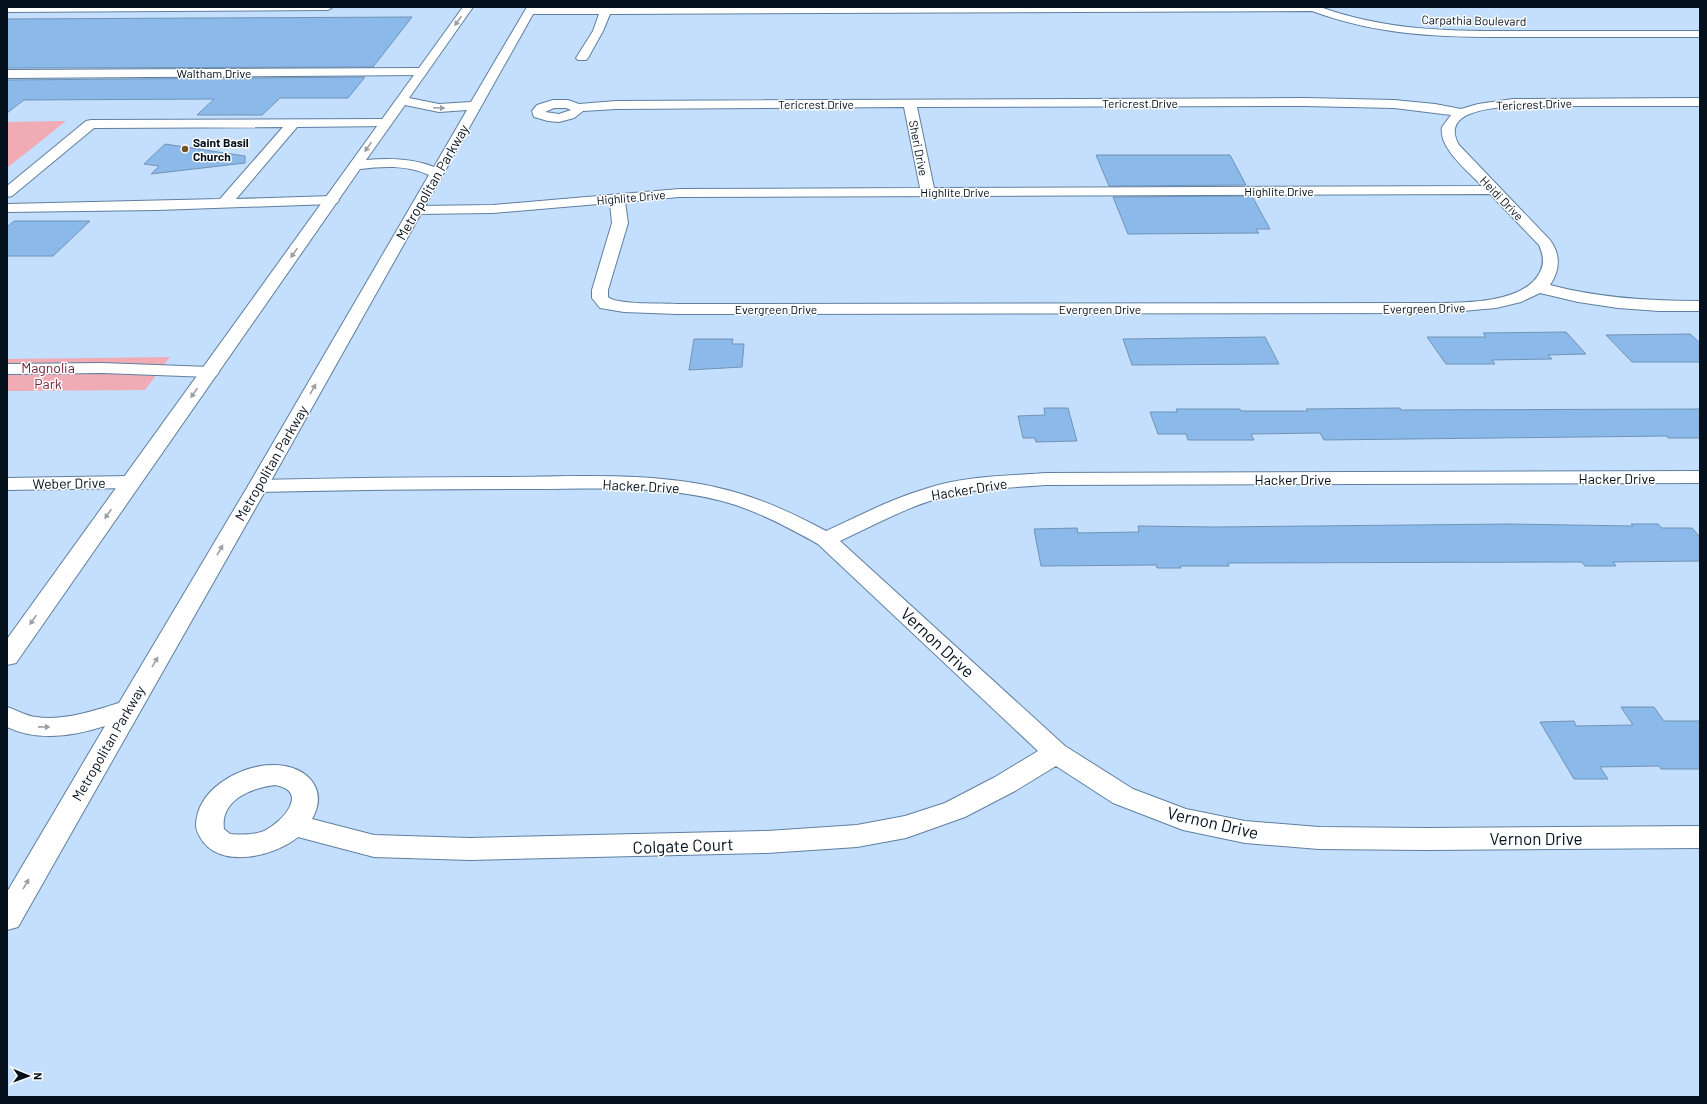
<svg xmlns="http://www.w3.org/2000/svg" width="1707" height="1104" viewBox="0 0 1707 1104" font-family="Barlow,sans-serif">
  <rect width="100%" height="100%" fill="#c3dffd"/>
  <path fill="#f0abb5" d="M66 121 7 168V122Z
    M170 357 145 390 7 391V359Z"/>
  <path fill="#8bb9e9" stroke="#7193b5" d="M412 17 373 67 7 68V19Z
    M365 77 348 98H280L262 115H197L214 99 24 100 7 113V80Z
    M165 144 245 156V163L151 174 159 166 144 164Z
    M1096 155H1230L1246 185 1109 186Z
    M1252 196 1270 229H1256L1259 233 1128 234 1113 197Z
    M14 221H90L53 256H7V227Z
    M1566 332 1586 354 1548 355 1552 359 1492 360 1495 364H1446L1427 337H1486L1483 333Z
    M1690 334 1700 343V362H1632L1606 335Z
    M1265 337 1279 364 1132 365 1123 339Z
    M694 339H733L732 344H744L742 367 689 370Z
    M1044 408H1068L1077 441 1036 442 1035 438H1023L1018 416 1045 415Z
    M1400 408 1401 410 1700 409V438H1668L1667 436 1324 440 1320 433 1251 434 1254 440H1188L1186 434H1158L1150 412H1177L1176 409H1240L1241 411H1308L1306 409Z
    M1508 524 1633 526 1631 524H1658L1662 528H1692L1700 537V561L1613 562 1616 566H1585L1582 562 1228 563 1229 566H1180L1181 568H1157L1156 565 1041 566 1034 529 1077 528 1078 533 1139 532 1138 526 1215 527Z
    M1621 707H1654L1664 721H1700V769H1661L1659 766 1600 767 1608 779H1574L1540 722 1574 721 1576 726 1633 725Z"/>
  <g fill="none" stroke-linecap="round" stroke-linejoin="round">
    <defs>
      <path id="minor" d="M7 7H333L328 10 7 12Z
        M602 7H1320C1392 33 1461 31 1536 31 1591 31 1645 31 1700 31V37C1645 37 1591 37 1536 37 1457 37 1388 39 1312 11L610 14 603 31 588 58 586 60H578L576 58 593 31 599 14H530L525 11 530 8Z
        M421 68 425 69 427 72 425 75 7 78V70Z
        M1305 98 1394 100 1435 104 1461 109 1478 104 1513 99 1700 98V106C1655 106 1611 106 1566 106 1537 107 1494 103 1467 115 1453 122 1452 133 1459 145L1550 240C1561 255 1560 270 1550 285 1599 298 1649 301 1700 301V311H1659L1618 308 1578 302 1540 293 1521 302 1496 308 1440 313 677 314 624 312 600 308 592 298V290L612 223 610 203 493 213 416 214 411 213 409 210 411 207 416 206 493 205 679 189 920 188 904 107 616 109 583 111 574 118 559 122 548 121 534 117 532 111 537 105 553 100H568L579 104 616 101ZM1305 106 1394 108 1451 115 1442 127C1438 148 1469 172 1482 186L934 188 917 107ZM554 108H566L571 110 559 114 545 112ZM1490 194 1539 245C1543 254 1545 263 1540 272 1524 305 1458 303 1426 303L677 304C664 303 616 305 608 297V290L628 223 625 202 679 197Z
        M385 119 390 120 391 123 390 126 297 127 236 199 332 196 337 197 339 200 337 203 332 204 158 210 7 212V204L220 199 283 127 94 128 12 196 7 197V186L86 121 91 120Z
        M102 363 210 367 216 368 219 372 216 376 210 377 102 373 7 374V364Z
        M1700 471V483L1046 485C1011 488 969 488 936 499 903 509 872 526 840 541L1065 746 1133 789 1186 809 1245 821 1319 827 1425 828 1700 826V848L1425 850 1319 849 1245 843 1183 830 1113 803 1056 766 1015 791 965 817 906 838 857 847 767 853 470 860 374 857 298 837C274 857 218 870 200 837 196 830 195 825 197 817 203 785 245 764 275 765 307 766 329 789 312 819L374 835 470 838 767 831 857 825 905 816 945 803 995 777 1038 751 818 544C787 527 756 510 722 501 661 485 595 489 533 489 441 489 350 490 258 492L251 490 248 486 251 482 258 480C338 478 417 477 497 477 576 477 661 470 738 493 769 502 798 516 826 531 859 516 891 499 925 489 963 476 1006 476 1046 473ZM275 785C310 791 283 822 264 831 254 835 241 835 230 834L224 829C220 800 251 788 275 785Z
        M131 476 138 478 141 482 138 486 131 488 7 490V478Z"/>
      <path id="major" d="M463 7H473L409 98 439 104 471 102 527 7H537L268 486 18 927 7 930V892L105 726C73 736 39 742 7 727V707C17 710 26 716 36 717 65 721 92 711 119 703L248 486 429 175C407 165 384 166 360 169L16 663 7 665V639ZM405 105 439 112 467 110 434 167C412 158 389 158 366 160Z"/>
    </defs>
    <use href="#minor" stroke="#5f7fa1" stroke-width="2"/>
    <use href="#major" stroke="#5f7fa1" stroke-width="2"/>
    <use href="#minor" fill="#fff" fill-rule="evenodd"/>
    <use href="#major" fill="#fff" fill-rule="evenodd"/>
  </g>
  <defs><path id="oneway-solid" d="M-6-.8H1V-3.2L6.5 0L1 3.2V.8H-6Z"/></defs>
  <g fill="#9b9fa4">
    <use href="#oneway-solid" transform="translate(458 21) rotate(126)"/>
    <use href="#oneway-solid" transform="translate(439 108) rotate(3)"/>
    <use href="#oneway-solid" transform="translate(368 147) rotate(125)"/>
    <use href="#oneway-solid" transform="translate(294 253) rotate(125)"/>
    <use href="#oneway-solid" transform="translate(313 389) rotate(-60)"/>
    <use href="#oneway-solid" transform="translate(194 393) rotate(125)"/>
    <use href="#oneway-solid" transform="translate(108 514) rotate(125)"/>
    <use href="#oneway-solid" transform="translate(220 550) rotate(-60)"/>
    <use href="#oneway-solid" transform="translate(33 620) rotate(125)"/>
    <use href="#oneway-solid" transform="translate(155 662) rotate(-60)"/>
    <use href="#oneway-solid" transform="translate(44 727) rotate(1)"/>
    <use href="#oneway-solid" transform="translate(26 884) rotate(-60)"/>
  </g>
  <circle fill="#74532a" stroke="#fdfdfd" stroke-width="1.5" cx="185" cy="149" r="4"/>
  <g text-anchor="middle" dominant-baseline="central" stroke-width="3" stroke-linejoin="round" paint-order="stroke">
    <g font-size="12" fill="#04101c" stroke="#fdfdfd">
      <text transform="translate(1474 20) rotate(1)">Carpathia Boulevard</text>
      <text x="214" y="73">Waltham Drive</text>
      <text x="1140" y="103">Tericrest Drive</text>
      <text x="816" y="104">Tericrest Drive</text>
      <text transform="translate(1534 104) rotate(-2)">Tericrest Drive</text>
      <text transform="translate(919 148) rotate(79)">Sheri Drive</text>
      <text x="1279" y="191">Highlite Drive</text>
      <text x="955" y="192">Highlite Drive</text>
      <text transform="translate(631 197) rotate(-5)">Highlite Drive</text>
      <text transform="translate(1502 198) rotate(46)">Heidi Drive</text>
      <text transform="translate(1424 308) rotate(-1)">Evergreen Drive</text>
      <text x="776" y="309">Evergreen Drive</text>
      <text x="1100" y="309">Evergreen Drive</text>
    </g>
    <g font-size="12" font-weight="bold" fill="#04101c" stroke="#fdfdfd" text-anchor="start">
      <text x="193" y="142">Saint Basil<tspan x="193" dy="14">Church</tspan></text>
    </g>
    <g font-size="14" fill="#04101c" stroke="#fdfdfd">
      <text transform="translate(432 182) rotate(-60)">Metropolitan Parkway</text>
      <text transform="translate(271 463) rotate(-60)">Metropolitan Parkway</text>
      <text x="1617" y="478">Hacker Drive</text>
      <text x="1293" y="479">Hacker Drive</text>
      <text transform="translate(69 483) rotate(-1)">Weber Drive</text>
      <text transform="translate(641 486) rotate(3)">Hacker Drive</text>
      <text transform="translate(969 489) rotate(-9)">Hacker Drive</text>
      <text transform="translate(108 743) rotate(-60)">Metropolitan Parkway</text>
    </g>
    <g font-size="14" fill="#6f1e33" stroke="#fdfdfd">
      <text x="48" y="367">Magnolia<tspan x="48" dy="16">Park</tspan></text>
    </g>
    <g font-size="17" fill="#04101c" stroke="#fdfdfd">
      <text transform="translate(938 642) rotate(43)">Vernon Drive</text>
      <text transform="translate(1213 822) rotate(13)">Vernon Drive</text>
      <text x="1536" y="838">Vernon Drive</text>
      <text transform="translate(683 845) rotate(-2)">Colgate Court</text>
    </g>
  </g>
  <rect width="1707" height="1104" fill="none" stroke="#04101c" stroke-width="16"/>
  <g transform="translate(28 1076) rotate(91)" stroke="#fdfdfd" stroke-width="3" paint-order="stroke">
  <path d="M0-3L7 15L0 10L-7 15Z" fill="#04101c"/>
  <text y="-6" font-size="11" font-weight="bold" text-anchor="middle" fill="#04101c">N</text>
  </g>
</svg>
